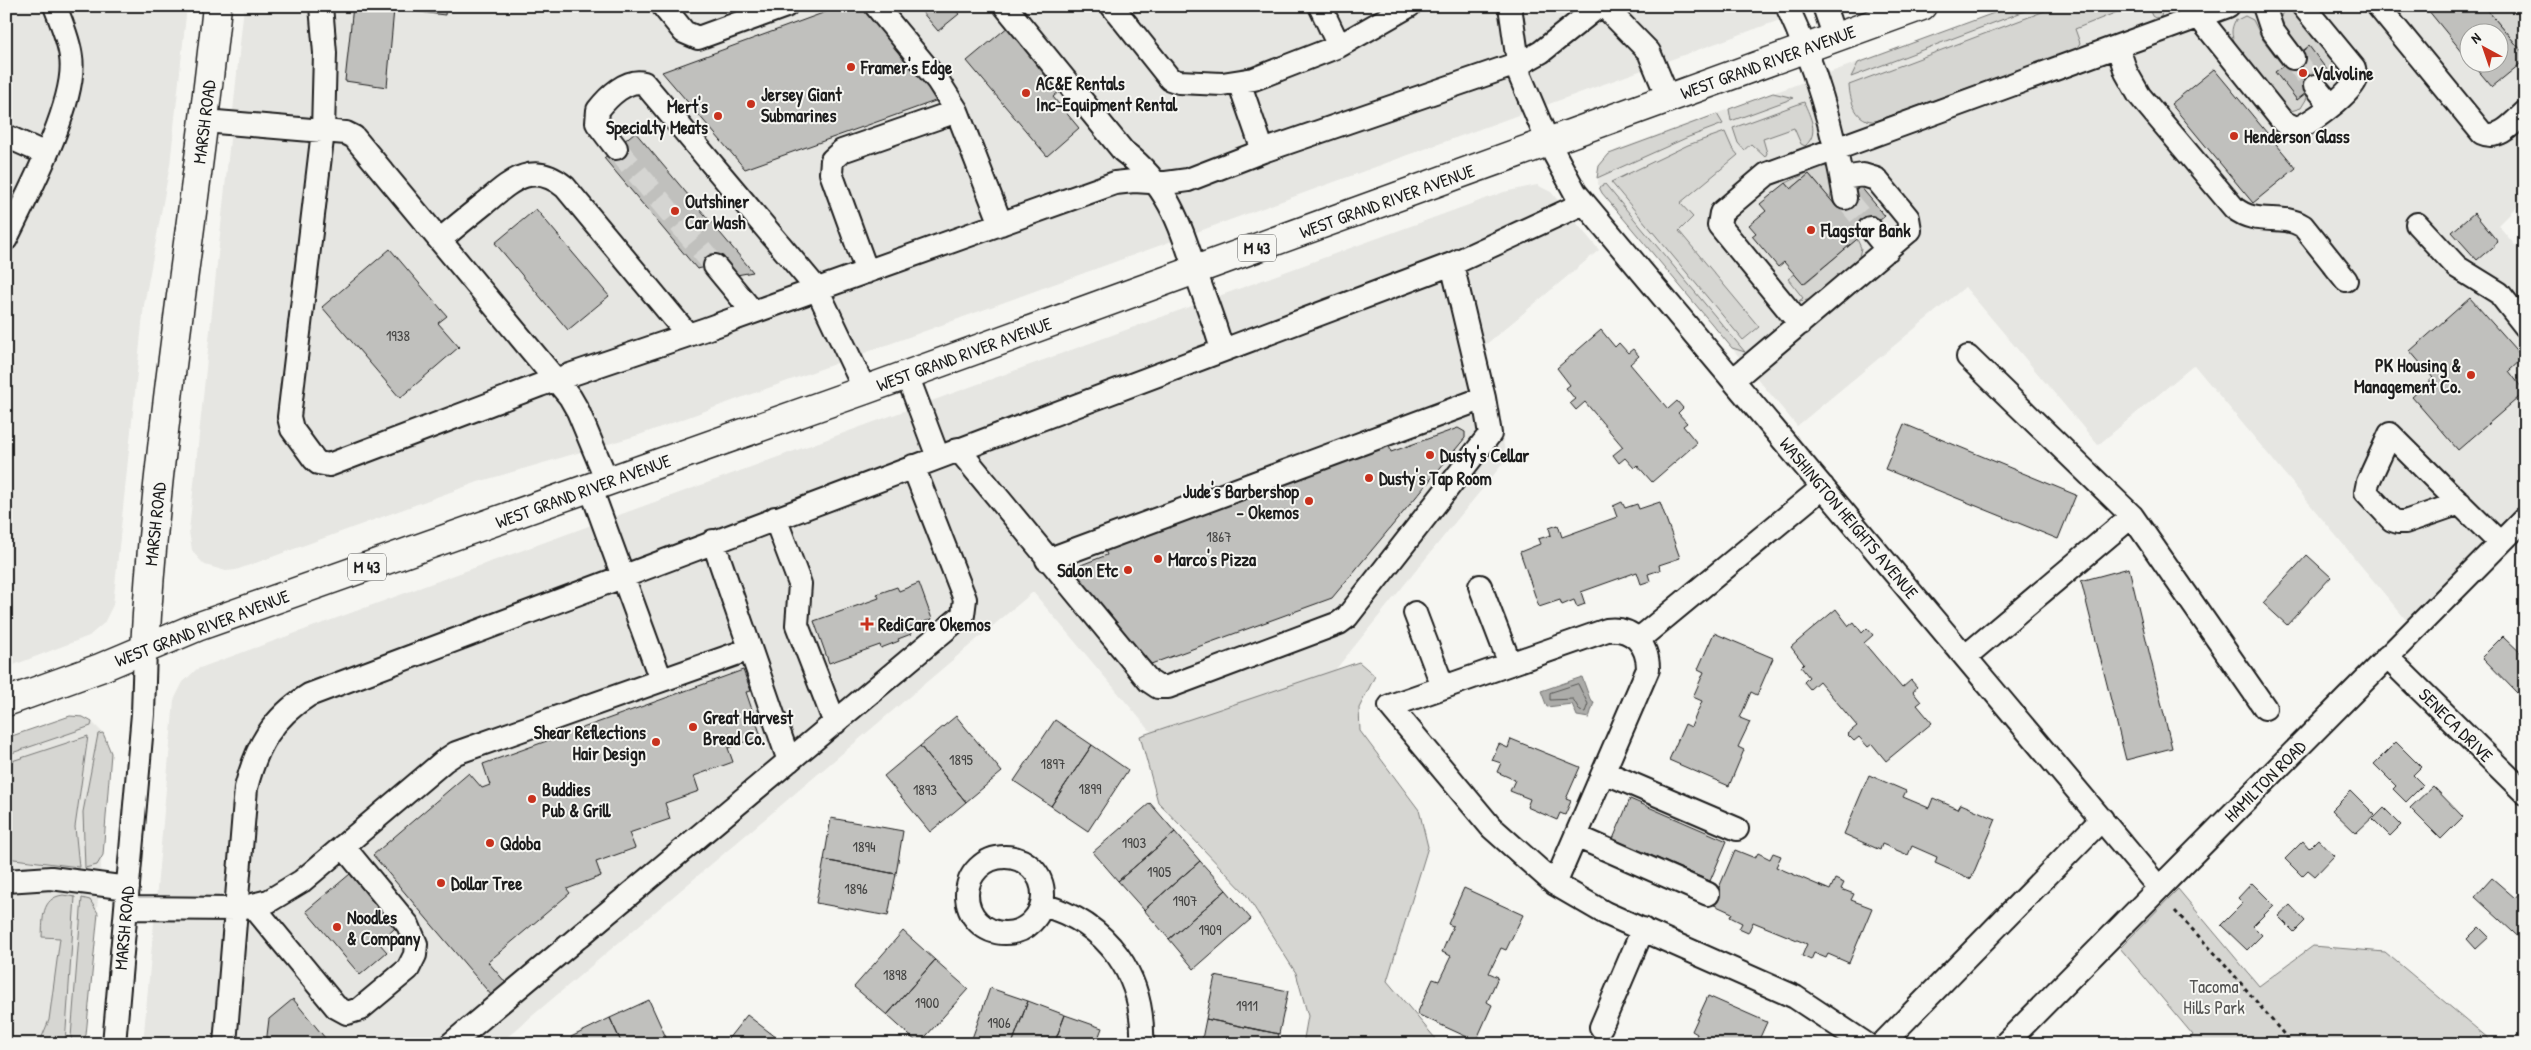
<svg xmlns="http://www.w3.org/2000/svg" width="2531" height="1050" viewBox="0 0 2531 1050" font-family="'Patrick Hand',sans-serif">
  <rect width="100%" height="100%" fill="#f6f6f2"/>
  <filter id="ink" filterUnits="userSpaceOnUse"><feTurbulence type="fractalNoise" baseFrequency=".02" numOctaves="2"/><feDisplacementMap in="SourceGraphic" scale="10" xChannelSelector="R" yChannelSelector="G"/><feConvolveMatrix kernelMatrix="1 2 1 2 8 2 1 2 1" color-interpolation-filters="sRGB"/></filter>
  <g filter="url(#ink)">
    <path fill="#e6e6e2" fill-rule="evenodd" d="M6 6H187L170 165 144 305 113 605 104 623 89 636 6 668Z
      M244 6H1818L639 435 478 482 236 570 226 571 205 565 198 558 192 550 189 531Z
      M2013 6H2525V198L2498 225 2525 257V501L2407 621 2194 365 2098 445 1965 287 1797 426 1602 193 1598 184 1599 166 1603 159 1616 150ZM2468 32H2498V62H2468Z
      M1537 185 1551 192 1599 250 1484 346 1505 451 1504 462 1310 701 1217 810 1033 592 499 1044H143L174 700 183 682 197 669 1504 192Z
      M70 716 83 717 92 722 103 733 111 753 85 1044H6V738Z"/>
    <path fill="#d6d6d2" stroke="#797977" d="M2013 6H2038L1851 77 1858 63Z
      M2058 6H2132L2075 29 2080 43 2076 49 1876 121C1856 123 1850 101 1849 85Z
      M2148 6H2163L2161 17 2155 18 2152 16Z
      M2286 6H2293L2342 69 2339 77C2336 78 2334 80 2332 77 2319 66 2283 33 2281 16Z
      M2484 6H2514L2525 21V55Z
      M2245 16 2253 20 2263 40 2283 66 2276 72 2297 100 2306 93 2307 98 2301 108 2291 111 2283 106 2235 43C2231 35 2231 29 2235 21Z
      M1773 93 1794 98 1731 121 1729 109Z
      M1804 102C1810 117 1820 133 1805 146L1801 144 1794 128 1763 139 1767 153 1765 157 1751 144 1744 150 1738 143 1733 128Z
      M1717 114 1723 124 1686 138 1597 178 1599 166 1609 154Z
      M1725 132 1732 148 1738 155 1680 203 1693 217 1679 231 1759 327 1743 340 1611 182 1688 145Z
      M1822 166 1830 168 1835 174 1830 199 1809 174 1791 189 1786 183Z
      M1605 184 1745 352 1732 348 1602 193 1599 187Z
      M1857 239 1861 248 1859 257 1809 300 1799 301 1803 298 1788 279 1795 274 1804 284Z
      M1359 662 1375 676 1359 708 1360 731 1419 810 1428 847 1387 981 1440 1044H1303L1308 1016 1296 973 1245 893 1158 802 1140 736Z
      M70 716 83 717 92 722 91 726 6 755V738Z
      M103 733 111 753 103 855 97 865 85 868 83 812 98 734Z
      M88 736 75 827 79 867 6 858V763Z
      M2178 889 2259 986 2313 946 2385 952 2495 1044H2192L2191 1037 2193 1035 2120 948Z
      M63 895 75 897 65 1044H39L49 1020 60 938 42 937C43 919 41 898 63 895Z
      M82 898 90 900 98 913 86 1035 78 1044H73L71 1037Z"/>
    <path fill="#acaca9" stroke="#727271" d="M1582 677 1590 699 1594 702 1589 718 1577 716 1572 704 1547 707 1541 691Z"/>
    <g fill="none" stroke-linecap="round" stroke-linejoin="round">
      <path stroke="#565654" stroke-width="1" d="M1578 684 1588 704 1585 712 1580 711 1573 699 1550 700V693Z"/>
    </g>
    <path fill="#c0c0bd" stroke="#1c1c1c" d="M353 6H446L445 15 394 9 387 87 345 81Z
      M842 6H861L938 100 745 169 662 72Z
      M917 6H952L959 14 938 31Z
      M2433 6H2484L2525 55V60L2492 87 2471 62H2498V32H2468V59L2428 10Z
      M1009 26 1022 47 1024 45 1062 89 1053 97 1079 128 1047 156 967 61Z
      M2309 46 2330 74 2297 100 2275 72Z
      M2214 69 2296 168 2253 203 2171 104Z
      M635 132 753 272 731 276 721 264 697 269 604 158Z
      M1809 174 1836 206 1860 186 1885 216 1803 284 1784 262 1778 267 1752 236 1756 233 1749 225 1766 211 1760 204 1786 183 1791 189Z
      M536 209 609 296 568 330 495 243Z
      M2474 213 2498 242 2477 260 2452 232Z
      M390 249 447 316 438 323 459 347 400 398 322 307Z
      M2470 298 2523 358 2509 371 2525 392 2458 450 2412 397 2433 378 2410 351Z
      M1601 330 1615 347 1619 343 1628 353 1633 349 1639 356 1630 364 1668 409 1677 401 1683 408 1678 413 1687 423 1683 426 1697 443 1652 482 1637 465 1634 468 1625 458 1619 463 1613 455 1623 447 1585 402 1576 410 1570 403 1575 399 1566 388 1570 385 1557 368Z
      M1904 424 2076 495 2058 539 1885 469Z
      M1458 428 1465 432V438L1332 598 1151 664 1076 574 1081 565 1107 555 1104 548 1389 445 1391 452Z
      M1622 502 1625 508 1637 504 1639 509 1660 502 1680 558 1659 565 1660 570 1648 574 1650 581 1641 584 1637 572 1581 592 1585 604 1577 607 1574 600 1562 605 1560 600 1539 607 1520 552 1540 544 1538 539 1551 535 1549 528 1558 525 1562 537 1617 517 1613 506Z
      M2307 555 2331 577 2287 625 2263 603Z
      M2129 568 2172 748 2126 760 2081 581Z
      M919 583 932 619 908 628 911 634 898 639 899 641 881 648 880 645 829 663 814 621 879 598 877 594 897 587 899 591Z
      M1836 609 1849 626 1854 622 1862 633 1867 628 1873 635 1864 643 1902 688 1911 680 1917 687 1913 692 1921 702 1917 705 1932 723 1886 761 1872 744 1868 747 1859 737 1854 741 1847 734 1857 726 1819 681 1810 689 1804 682 1809 677 1801 667 1804 664 1791 647Z
      M1714 633 1773 658 1757 695 1751 692 1740 718 1750 722 1738 747 1744 750 1729 786 1669 760 1685 724 1691 727 1702 701 1693 697 1704 672 1698 669Z
      M2503 636 2525 657V685L2517 693 2482 657Z
      M743 670 751 691 746 692 761 736 728 748 733 762 694 776 699 791 665 803 670 819 629 833 635 848 596 862 601 876 567 889 570 893 488 962 506 983 492 996 373 855 469 773 482 788 490 785 483 764Z
      M956 716 1002 772 966 802 920 746Z
      M1055 720 1092 745 1051 806 1014 781Z
      M1511 739 1580 767 1566 799 1571 801 1565 815 1560 813 1557 820 1527 807 1530 799 1510 791 1515 780 1497 772 1501 763 1492 760 1499 744 1508 748Z
      M2396 742 2421 767 2413 775 2423 785 2406 802 2393 789 2396 786 2374 764Z
      M1092 745 1128 770 1088 831 1051 806Z
      M920 746 966 802 930 832 884 776Z
      M1869 775 1906 791 1903 797 1929 808 1933 798 1958 809 1961 804 1996 819 1971 879 1935 863 1937 857 1912 846 1908 855 1882 844 1880 850 1844 834Z
      M2433 786 2463 817 2441 839 2410 808Z
      M2351 791 2375 815 2356 833 2332 810Z
      M1630 799 1727 841 1710 881 1613 839Z
      M1150 803 1175 832 1118 881 1093 852Z
      M2384 808 2401 825 2390 836 2373 819Z
      M831 818 903 831 896 874 824 860Z
      M1175 832 1200 861 1144 910 1118 881Z
      M2318 839 2334 856 2315 876 2308 870 2302 876 2285 859 2303 841 2309 848Z
      M1735 850 1755 858 1758 853 1770 859 1773 853 1781 856 1776 867 1830 890 1835 879 1844 883 1841 889 1854 894 1851 900 1872 908 1849 963 1828 954 1826 958 1814 953 1811 960 1802 956 1807 944 1753 922 1748 933 1739 929 1742 923 1730 917 1732 913 1712 904Z
      M824 860 896 874 888 916 816 903Z
      M1200 861 1226 890 1169 939 1144 910Z
      M350 874 395 928 379 943 387 952 360 975 306 911Z
      M2492 878 2515 898 2519 893 2525 898V943L2475 897Z
      M2252 883 2274 905 2253 926 2262 935 2247 950 2221 925 2243 903 2238 898Z
      M1464 888 1523 915 1506 950 1501 948 1489 973 1498 977 1487 1002 1492 1005 1476 1041 1417 1014 1433 979 1439 981 1451 956 1442 952 1453 926 1448 924Z
      M1226 890 1251 919 1194 969 1169 939Z
      M2290 905 2305 921 2294 932 2278 916Z
      M2479 927 2489 937 2476 949 2467 939Z
      M903 931 935 960 887 1015 854 987Z
      M935 960 968 989 919 1044 887 1015Z
      M1215 976 1288 991 1279 1034 1206 1019Z
      M990 988 1028 1001 1012 1044H970Z
      M1708 996 1767 1022 1757 1044H1693L1697 1034 1692 1031Z
      M293 999 330 1044H266L269 1019Z
      M649 1000 669 1044H622L610 1018Z
      M1028 1001 1065 1015 1054 1044H1012Z
      M747 1015 781 1041 779 1044H724Z
      M1065 1015 1102 1028 1096 1044H1054Z
      M610 1018 622 1044H574L571 1037Z
      M1206 1019 1279 1034 1277 1044H1201Z
      M2127 1036 2134 1044H2118Z"/>
    <g fill="none" stroke-linecap="round" stroke-linejoin="round">
      <path stroke="#d5d5d2" stroke-width="22" stroke-dasharray="22 11" stroke-linecap="butt" d="M2293 58 2315 86
        M616 148 715 266
        M1845 198 1870 228"/>
      <defs>
        <path id="minor" d="M321 6 325 53 323 131 289 417 292 429 314 459 318 463 329 465 540 385 706 329 1115 183 1134 181 1166 183 1188 180 1263 151 1525 61 1541 52 1599 6
          M663 6 684 32 698 38 786 6
          M876 6 938 81 957 111
          M1005 6 1123 151C1167 184 1179 221 1195 270 1204 297 1215 323 1222 350
          M1112 6 1170 79 1179 82 1222 84 1254 79 1339 46 1409 6
          M1320 6 1339 46
          M1510 6 1520 76 1548 142 1575 192 2159 888
          M1604 6 1649 52 1668 98
          M1787 6C1816 68 1834 131 1845 198
          M1824 6 1835 38
          M2264 6 2272 30 2293 58
          M2378 6 2482 133C2499 141 2513 123 2525 112
          M2199 17 2283 122 2296 128C2309 126 2353 91 2356 79L2354 68 2303 6
          M2118 48 2126 72 2139 95 2234 208C2258 227 2280 212 2303 226L2346 280
          M1239 82 1263 151
          M2315 86 2331 105
          M205 121 346 133 354 137 570 397 578 411 608 483
          M6 136 46 154
          M616 148 597 123 598 110C608 97 627 78 644 83L817 289 865 390
          M2417 224 2457 267 2499 293 2525 326
          M1870 228 1888 250
          M6 239C26 198 78 101 71 57 69 40 61 22 55 6
          M440 240C455 227 470 215 485 203 511 181 533 160 565 187L688 335
          M715 266 753 312
          M867 272 831 173 832 160 842 151 957 111 1001 224
          M1800 324 1719 225 1721 213 1767 174 2228 6
          M1968 357 2132 516 2265 708
          M907 375 938 457
          M1733 380 1910 230 1908 218 1876 179 1863 175 1842 178
          M958 449 1149 681 1158 687H1168L1339 623 1347 617 1490 434 1484 398 1452 264
          M591 489 661 680
          M2460 503 2405 522H2398L2392 520 2366 492 2368 482 2390 434C2426 470 2463 507 2500 543
          M775 518 800 584 797 625 835 723
          M713 541 789 761
          M1047 560 1484 398
          M1480 586 1510 664
          M1415 613 1443 687
          M1639 639 1823 487
          M1966 656 2132 516
          M2387 657 2525 793
          M1604 772 1737 829
          M1576 836 1708 894
          M967 895a38 38 0 1 1 76 0a38 38 0 1 1-76 0Z
          M6 881 51 878 128 888
          M1555 884 1648 669C1648 644 1632 627 1607 630L1390 706 1491 827 1555 884 1605 913 1795 997 1866 1044
          M1042 905C1108 923 1145 976 1142 1044
          M253 906 336 1007 347 1013 360 1009 408 969 415 955 416 944 408 925 343 846
          M126 908 236 909 269 901 302 881 444 761 456 753 750 649
          M1601 1027 1643 929
          M114 1044 143 714 145 649
          M225 1044 246 788C256 747 272 718 309 695L1452 264 1584 203
          M451 1044 963 615 965 599 913 466
          M1882 1044 2102 819
          M2005 1044 2525 518"/>
        <path id="major" d="M145 649C156 433 195 221 217 6
          M6 702 100 668 197 627 865 390 1922 6"/>
      </defs>
      <use href="#minor" stroke="#1c1c1c" stroke-width="26"/>
      <use href="#major" stroke="#1c1c1c" stroke-width="31"/>
      <path stroke="#1c1c1c" stroke-width="3" stroke-dasharray="4 4" stroke-linecap="butt" d="M2175 911 2223 962 2292 1044"/>
      <use href="#minor" stroke="#f6f6f2" stroke-width="22"/>
      <use href="#major" stroke="#f6f6f2" stroke-width="28"/>
    </g>
  </g>
  <g fill="#c8321e" stroke="#f6f6f2" stroke-width="2">
    <circle cx="851" cy="67" r="5"/>
    <circle cx="2303" cy="73" r="5"/>
    <circle cx="1026" cy="93" r="5"/>
    <circle cx="751" cy="104" r="5"/>
    <circle cx="718" cy="116" r="5"/>
    <circle cx="2234" cy="136" r="5"/>
    <circle cx="675" cy="211" r="5"/>
    <circle cx="1811" cy="230" r="5"/>
    <circle cx="2471" cy="375" r="5"/>
    <circle cx="1430" cy="455" r="5"/>
    <circle cx="1369" cy="478" r="5"/>
    <circle cx="1309" cy="501" r="5"/>
    <circle cx="1158" cy="559" r="5"/>
    <circle cx="1128" cy="570" r="5"/>
    <path d="M864.5 616.5h5v5h5v5h-5v5h-5v-5h-5v-5h5z"/>
    <circle cx="693" cy="727" r="5"/>
    <circle cx="656" cy="742" r="5"/>
    <circle cx="532" cy="799" r="5"/>
    <circle cx="490" cy="843" r="5"/>
    <circle cx="441" cy="883" r="5"/>
    <circle cx="337" cy="927" r="5"/>
  </g>
  <g text-anchor="middle" dominant-baseline="central" stroke-width="4" stroke-linejoin="round" paint-order="stroke">
    <g font-size="15" fill="#454544">
      <text x="398" y="335">1938</text>
      <text x="1219" y="536">1867</text>
      <text x="961" y="759">1895</text>
      <text x="1053" y="763">1897</text>
      <text x="1090" y="788">1899</text>
      <text x="925" y="789">1893</text>
      <text x="1134" y="842">1903</text>
      <text x="864" y="846">1894</text>
      <text x="1159" y="871">1905</text>
      <text x="856" y="888">1896</text>
      <text x="1185" y="900">1907</text>
      <text x="1210" y="929">1909</text>
      <text x="895" y="974">1898</text>
      <text x="927" y="1002">1900</text>
      <text x="1247" y="1005">1911</text>
      <text x="999" y="1022">1906</text>
    </g>
    <g fill="#f6f6f2" stroke="#5d5d5c" stroke-width="1">
      <rect x="1238" y="234.5" width="38" height="27" rx="4"/>
      <rect x="348" y="553.5" width="38" height="27" rx="4"/>
    </g>
    <g font-size="16" font-weight="bold" fill="#1c1c1c">
      <text x="1257" y="248">M 43</text>
      <text x="367" y="567">M 43</text>
    </g>
    <g font-size="18" fill="#1c1c1c" stroke="#f6f6f2">
      <text transform="translate(1768 62) rotate(-20)">WEST GRAND RIVER AVENUE</text>
      <text transform="translate(204 122) rotate(-83)">MARSH ROAD</text>
      <text transform="translate(1387 201) rotate(-20)">WEST GRAND RIVER AVENUE</text>
      <text transform="translate(964 354) rotate(-20)">WEST GRAND RIVER AVENUE</text>
      <text transform="translate(583 491) rotate(-20)">WEST GRAND RIVER AVENUE</text>
      <text transform="translate(1849 518) rotate(50)">WASHINGTON HEIGHTS AVENUE</text>
      <text transform="translate(155 524) rotate(-84)">MARSH ROAD</text>
      <text transform="translate(202 628) rotate(-21)">WEST GRAND RIVER AVENUE</text>
      <text transform="translate(2456 725) rotate(45)">SENECA DRIVE</text>
      <text transform="translate(2265 781) rotate(-45)">HAMILTON ROAD</text>
      <text transform="translate(124 928) rotate(-85)">MARSH ROAD</text>
    </g>
    <g font-size="18" font-weight="bold" fill="#1c1c1c" stroke="#f6f6f2" text-anchor="start">
      <text x="861" y="67">Framer's Edge</text>
      <text x="2313" y="73">Valvoline</text>
      <text x="1036" y="83">AC&amp;E Rentals<tspan x="1036" dy="21">Inc-Equipment Rental</tspan></text>
      <text x="761" y="94">Jersey Giant<tspan x="761" dy="21">Submarines</tspan></text>
      <text x="708" y="106" text-anchor="end">Mert's<tspan x="708" dy="21">Specialty Meats</tspan></text>
      <text x="2244" y="136">Henderson Glass</text>
      <text x="685" y="201">Outshiner<tspan x="685" dy="21">Car Wash</tspan></text>
      <text x="1821" y="230">Flagstar Bank</text>
      <text x="2461" y="365" text-anchor="end">PK Housing &amp;<tspan x="2461" dy="21">Management Co.</tspan></text>
      <text x="1440" y="455">Dusty's Cellar</text>
      <text x="1379" y="478">Dusty's Tap Room</text>
      <text x="1299" y="491" text-anchor="end">Jude's Barbershop<tspan x="1299" dy="21">- Okemos</tspan></text>
      <text x="1168" y="559">Marco's Pizza</text>
      <text x="1118" y="570" text-anchor="end">Salon Etc</text>
      <text x="878" y="624">RediCare Okemos</text>
      <text x="703" y="717">Great Harvest<tspan x="703" dy="21">Bread Co.</tspan></text>
      <text x="646" y="732" text-anchor="end">Shear Reflections<tspan x="646" dy="21">Hair Design</tspan></text>
      <text x="542" y="789">Buddies<tspan x="542" dy="21">Pub &amp; Grill</tspan></text>
      <text x="500" y="843">Qdoba</text>
      <text x="451" y="883">Dollar Tree</text>
      <text x="347" y="917">Noodles<tspan x="347" dy="21">&amp; Company</tspan></text>
    </g>
    <g font-size="18" fill="#545453" stroke="#f6f6f2">
      <text x="2214" y="986">Tacoma<tspan x="2214" dy="21">Hills Park</tspan></text>
    </g>
  </g>
  <rect width="2531" height="1050" fill="none" stroke="#f6f6f2" stroke-width="25"/>
  <rect x="12" y="12" width="2506" height="1025" fill="none" stroke="#1c1c1c" stroke-width="2" filter="url(#ink)"/>
  <g transform="translate(2484 48) rotate(320)"><circle r="24" fill="#f6f6f2" stroke="#9f9f9c"/>
  <path d="M0-4L9 19L0 12L-9 19Z" fill="#c8321e"/>
  <text y="-8" font-size="14" font-weight="bold" text-anchor="middle" fill="#1c1c1c">N</text>
  </g>
</svg>
